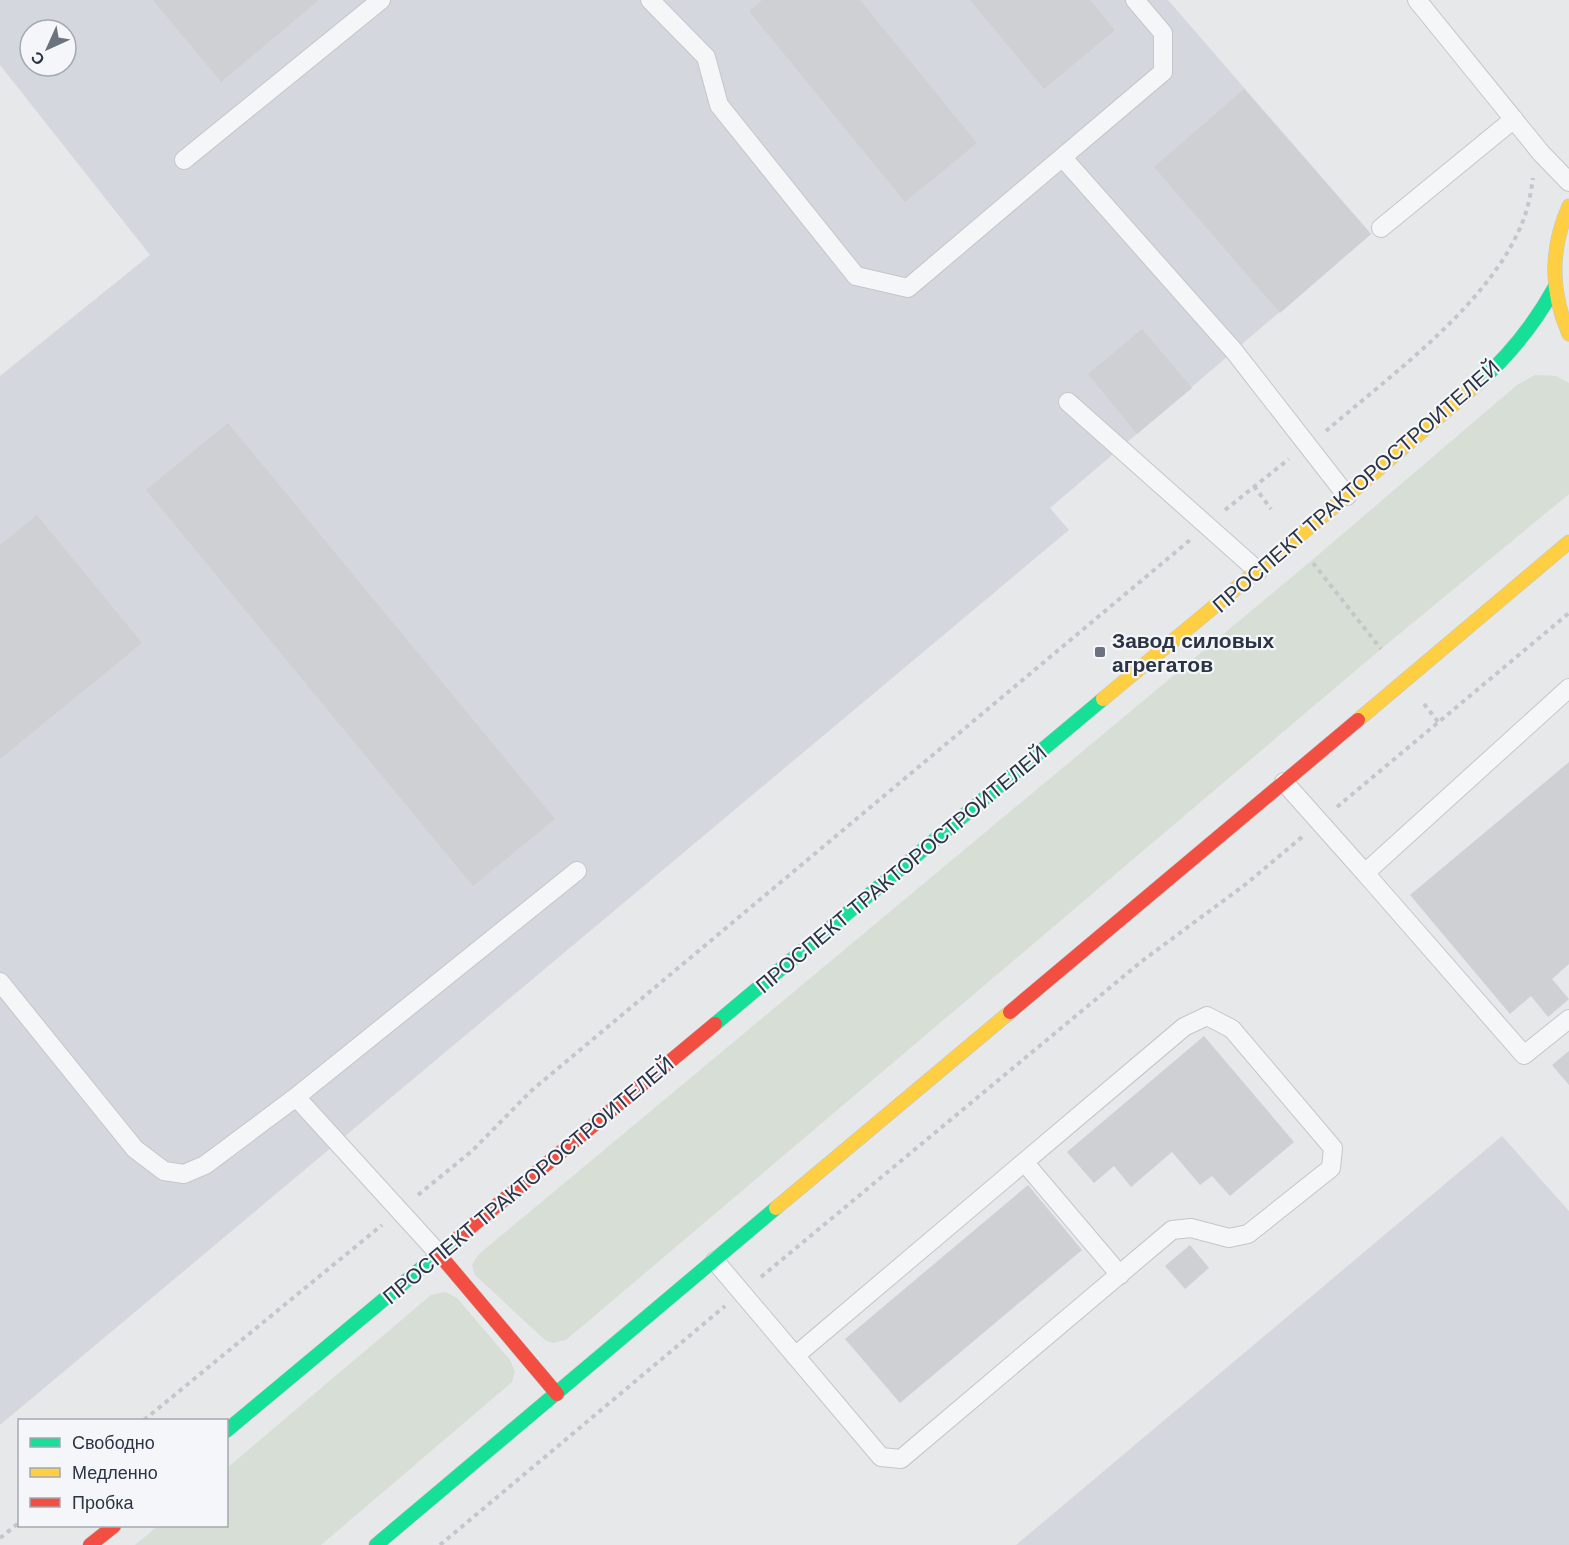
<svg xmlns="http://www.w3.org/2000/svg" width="1569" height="1545" viewBox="0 0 1569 1545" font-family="Helvetica,sans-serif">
  <rect width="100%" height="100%" fill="#e6e8ea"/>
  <path fill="#d4d7dd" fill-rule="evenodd" d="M0 0H1168L1371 234 1050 508 1069 530 0 1425V376L150 255 0 65ZM30 30H66V66H30Z
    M1502 1136 1569 1211V1545H1016Z"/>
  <path fill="#d6ded6" d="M1535 375 1556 376 1569 383V494L1381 649 566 1340 553 1343 545 1340 475 1275 472 1265 478 1255 1311 561 1517 385Z
    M445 1292 457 1298 510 1360 515 1371 512 1382 321 1545H135L158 1526H226L227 1468 431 1295Z"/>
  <path fill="#ced0d3" d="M153 0H319L221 82Z
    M762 0H860L977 143 905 202 749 11Z
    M970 0H1090L1115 30 1044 89Z
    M1244 89 1371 234 1280 313 1154 167Z
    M1142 329 1192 388 1137 434 1088 374Z
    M228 423 555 819 473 886 146 490Z
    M37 515 142 643 0 759V545Z
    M1569 762V964L1552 979 1569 999 1548 1017 1531 996 1510 1014 1410 895Z
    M1204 1036 1294 1142 1230 1196 1212 1176 1200 1185 1172 1152 1131 1187 1114 1166 1094 1183 1067 1152Z
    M1569 1051V1085L1552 1065Z
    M1028 1185 1082 1250 900 1403 845 1339Z
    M1190 1245 1209 1268 1185 1289 1165 1266Z"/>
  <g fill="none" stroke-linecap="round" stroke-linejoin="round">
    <defs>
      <path id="lane" d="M650 0 706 57 719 105 856 276 908 288 1163 72V33L1135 0
        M1417 0 1541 153 1569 182
        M1063 158 1234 351 1347 496
        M184 160 381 0
        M1381 228 1514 119
        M1068 402 1258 571
        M1569 688 1365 873 1524 1055 1569 1019
        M1284 782 1365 873
        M0 982 135 1149 164 1171 184 1174 205 1165 296 1097 577 871
        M296 1097 439 1254
        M1025 1163 1120 1275
        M715 1261 881 1457 901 1459 1172 1230 1191 1228 1229 1238 1248 1234 1331 1168 1333 1148 1232 1029 1207 1016 1184 1027 795 1356"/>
      <path id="fast" d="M1477 384C1510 355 1534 325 1555 287
        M715 1024 1103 699
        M226 1431 460 1236
        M376 1545 776 1208"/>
      <path id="slow" d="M1569 206C1550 249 1550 291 1569 334
        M1103 699 1347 496 1477 384
        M1358 720 1569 542
        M776 1208 1010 1012"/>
      <path id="jam" d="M1010 1012 1358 720
        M460 1236 715 1024
        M439 1254 557 1394
        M90 1545 114 1526"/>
    </defs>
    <use href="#lane" stroke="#c4c6c8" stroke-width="20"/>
    <use href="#fast" stroke="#c2c5c8" stroke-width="15"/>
    <use href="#slow" stroke="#c2c5c8" stroke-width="15"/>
    <use href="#jam" stroke="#c2c5c8" stroke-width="15"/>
    <path stroke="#c5c6ca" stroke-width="4" stroke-dasharray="4.5 4.5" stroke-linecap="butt" d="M1326 431C1392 374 1494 301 1524 218 1529 205 1531 191 1533 178
      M1254 486 1271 509
      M1225 510 1289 459
      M1313 563 1381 649
      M1424 704 1439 723
      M1337 807 1569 613
      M418 1195 472 1151 531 1091 1190 540
      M761 1277 1142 961 1246 884 1302 837
      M144 1420 382 1225
      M0 1538 20 1522
      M440 1545 725 1306"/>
    <use href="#lane" stroke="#f5f6f7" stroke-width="18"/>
    <use href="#fast" stroke="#16e098" stroke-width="14"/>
    <use href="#slow" stroke="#ffcf43" stroke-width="14"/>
    <use href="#jam" stroke="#f24e42" stroke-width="14"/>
  </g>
  <rect fill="#6c737f" stroke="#f4f6f9" stroke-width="2" x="1094" y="646" width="12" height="12" rx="3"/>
  <g text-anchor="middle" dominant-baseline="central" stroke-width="4.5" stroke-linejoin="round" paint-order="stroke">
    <g font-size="21" fill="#2b3445" stroke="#f4f6f9">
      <text transform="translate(1356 486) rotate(-41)">ПРОСПЕКТ ТРАКТОРОСТРОИТЕЛЕЙ</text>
      <text transform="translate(901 869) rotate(-40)">ПРОСПЕКТ ТРАКТОРОСТРОИТЕЛЕЙ</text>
      <text transform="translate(528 1180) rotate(-40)">ПРОСПЕКТ ТРАКТОРОСТРОИТЕЛЕЙ</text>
    </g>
    <g font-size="21" font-weight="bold" fill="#2b3445" stroke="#f4f6f9" text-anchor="start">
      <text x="1112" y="640">Завод силовых<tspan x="1112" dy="24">агрегатов</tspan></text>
    </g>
  </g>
  <rect x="18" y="1419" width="210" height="108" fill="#f4f6f9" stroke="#a4a8b1" stroke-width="1.5"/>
  <rect x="30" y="1438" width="30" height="9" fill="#16e098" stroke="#a4a8b1" stroke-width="1.5"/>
  <text x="72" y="1449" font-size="18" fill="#2b3445">Свободно</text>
  <rect x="30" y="1468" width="30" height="9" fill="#ffcf43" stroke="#a4a8b1" stroke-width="1.5"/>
  <text x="72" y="1479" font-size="18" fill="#2b3445">Медленно</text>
  <rect x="30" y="1498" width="30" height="9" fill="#f24e42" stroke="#a4a8b1" stroke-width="1.5"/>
  <text x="72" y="1509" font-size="18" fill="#2b3445">Пробка</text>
  <g transform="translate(48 48) rotate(225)"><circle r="28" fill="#f4f6f9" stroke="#a4a8b1" stroke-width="1.5"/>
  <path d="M0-4.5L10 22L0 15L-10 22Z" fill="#6c737f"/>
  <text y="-9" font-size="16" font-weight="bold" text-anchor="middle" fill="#2b3445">С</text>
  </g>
</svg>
